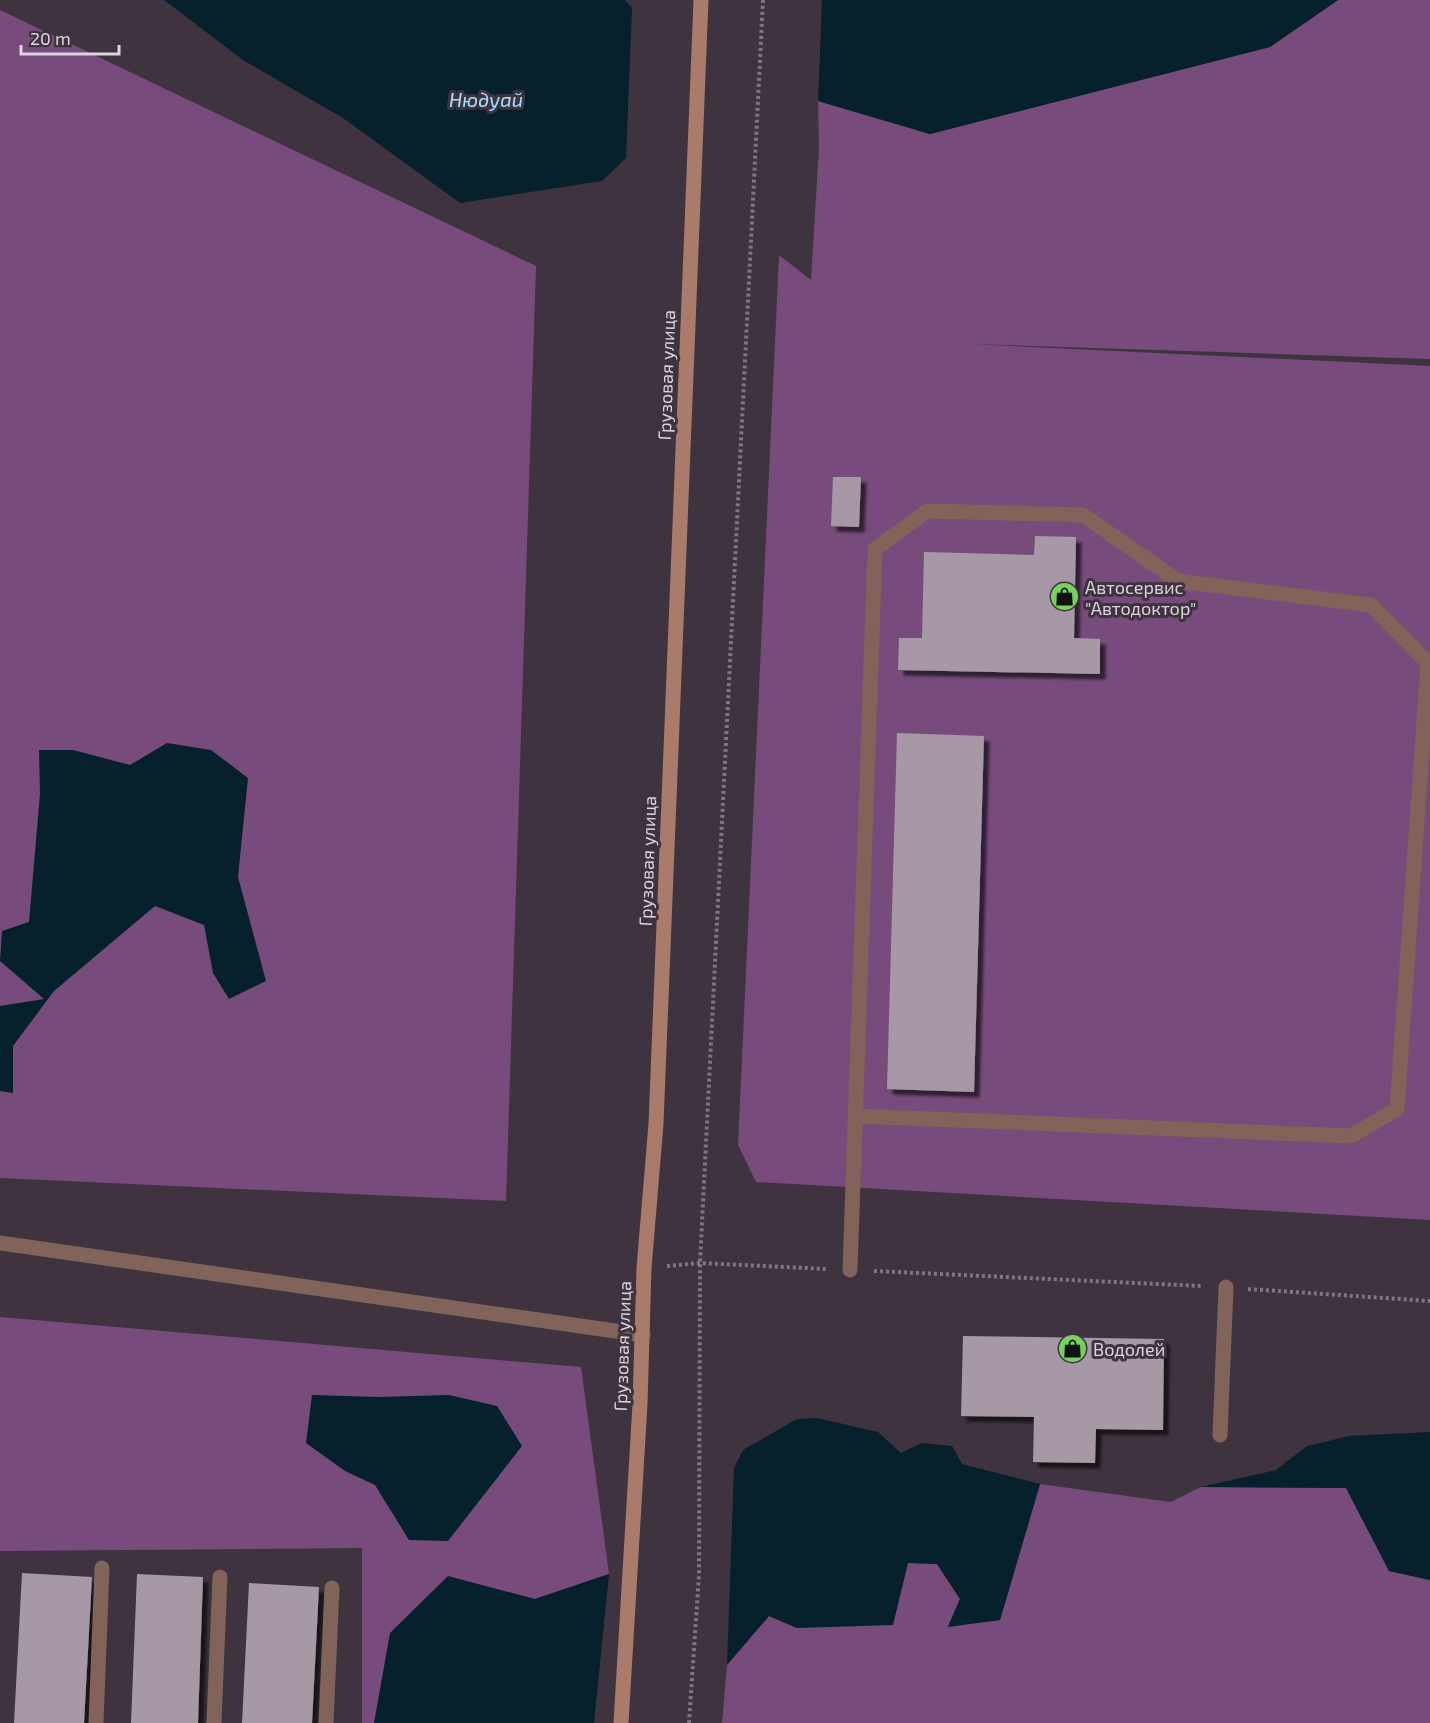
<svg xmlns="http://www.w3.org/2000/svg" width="1430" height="1723" viewBox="0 0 1430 1723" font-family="'Exo 2',sans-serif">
  <defs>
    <filter id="shadow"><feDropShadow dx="5.5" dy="5.5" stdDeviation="1.5" flood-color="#0009"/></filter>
  </defs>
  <rect width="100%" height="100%" fill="#3e333f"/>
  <path fill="#774c7c" d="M1338 0H1430V359L970 344 1430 366V1220L756 1182 738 1145 779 255 811 280 819 148 818 101 930 134 1270 47Z
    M0 10 536 266 506 1201 0 1178Z
    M0 1317 581 1367 609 1574 535 1599 531 1723H362V1548L0 1551Z
    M1040 1484 1171 1502 1201 1487 1346 1488 1389 1571 1430 1580V1723H722L727 1665 769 1616 797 1628 908 1563 937 1564 960 1599 948 1626 1000 1620Z"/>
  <path fill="#06202c" d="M164 0H625L632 8 626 158 602 181 460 203 343 118 243 60Z
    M822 0H1338L1270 47 930 134 818 101Z
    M167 743 211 750 248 778 238 877 266 981 229 999 213 973 204 925 155 906 54 991 13 1046V1093L0 1091V1006L44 999 0 961 2 931 29 922 40 794 39 750H73L130 765Z
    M312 1395 378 1397 449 1395 497 1406 522 1446 448 1541 409 1540 375 1485 345 1471 306 1443Z
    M817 1418 878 1432 901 1453 922 1443 952 1446 962 1464 1040 1484 1000 1620 948 1627 960 1599 937 1564 908 1563 893 1625 797 1628 769 1616 727 1665 734 1468 743 1450 797 1419Z
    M1430 1432V1580L1389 1571 1346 1488 1201 1487 1276 1470 1307 1446 1349 1436Z
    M609 1574 594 1723H374L390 1633 448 1576 535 1599Z"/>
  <path fill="#a798a5" filter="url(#shadow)" d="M833 477H861L859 527 831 526Z
    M1035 536 1076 537 1074 638 1100 639V674L898 670 899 638H922L924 552 1034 555Z
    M897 733 984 736 974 1092 887 1089Z
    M963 1336 1164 1339 1163 1430 1096 1429 1095 1463 1033 1462 1034 1417 961 1416Z
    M22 1573 92 1577 84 1723H14Z
    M137 1574 203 1577 198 1723H131Z
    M249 1583 319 1587 312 1723H242Z"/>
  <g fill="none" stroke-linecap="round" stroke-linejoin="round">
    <path stroke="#7f7680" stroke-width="4" stroke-dasharray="3 3" stroke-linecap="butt" d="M667 1266 700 1263 827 1269
      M874 1271 1202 1286
      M1248 1289 1430 1301
      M689 1723 699 1575 700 1263 763 0"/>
    <path stroke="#816359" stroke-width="15" d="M0 1243 643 1335
      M850 1270 875 549 927 511 1083 515 1178 581 1371 605 1428 663 1397 1109 1351 1136 856 1116
      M1220 1435 1226 1287
      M96 1723 102 1568
      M214 1723 220 1577
      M326 1723 332 1588"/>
    <path stroke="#aa7a6a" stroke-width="15" d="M621 1723 640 1404 644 1268 656 1124 701 0"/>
  </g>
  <defs>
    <symbol id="shop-disc" viewBox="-11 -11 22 22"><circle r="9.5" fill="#75d25b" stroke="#3e333f"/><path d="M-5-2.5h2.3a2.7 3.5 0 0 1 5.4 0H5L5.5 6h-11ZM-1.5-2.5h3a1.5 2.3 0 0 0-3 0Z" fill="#111"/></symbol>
  </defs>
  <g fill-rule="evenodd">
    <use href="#shop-disc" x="1048" y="580" width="33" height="33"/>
    <use href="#shop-disc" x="1056" y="1332" width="33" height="33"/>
  </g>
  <g text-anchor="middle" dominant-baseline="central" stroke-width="6" stroke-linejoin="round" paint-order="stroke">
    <g font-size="18" fill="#dcd5dd" stroke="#3e333f">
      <text transform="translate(666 375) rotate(-88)">Грузовая улица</text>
      <text transform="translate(647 861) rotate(-88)">Грузовая улица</text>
      <text transform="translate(622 1346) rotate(-88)">Грузовая улица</text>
    </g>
    <g font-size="18" fill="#dcd5dd" stroke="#3e333f" text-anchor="start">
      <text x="1085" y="587">Автосервис<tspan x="1085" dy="21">"Автодоктор"</tspan></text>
      <text x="1093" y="1349">Водолей</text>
    </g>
    <g font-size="20" font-style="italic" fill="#a3e1ff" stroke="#3e333f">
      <text x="486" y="99">Нюдуай</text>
    </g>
  </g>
  <path d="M21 45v9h98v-9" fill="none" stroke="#dcd5dd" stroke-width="3"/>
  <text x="30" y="45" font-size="18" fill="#dcd5dd" stroke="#3e333f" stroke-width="4.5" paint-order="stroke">20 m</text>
</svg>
